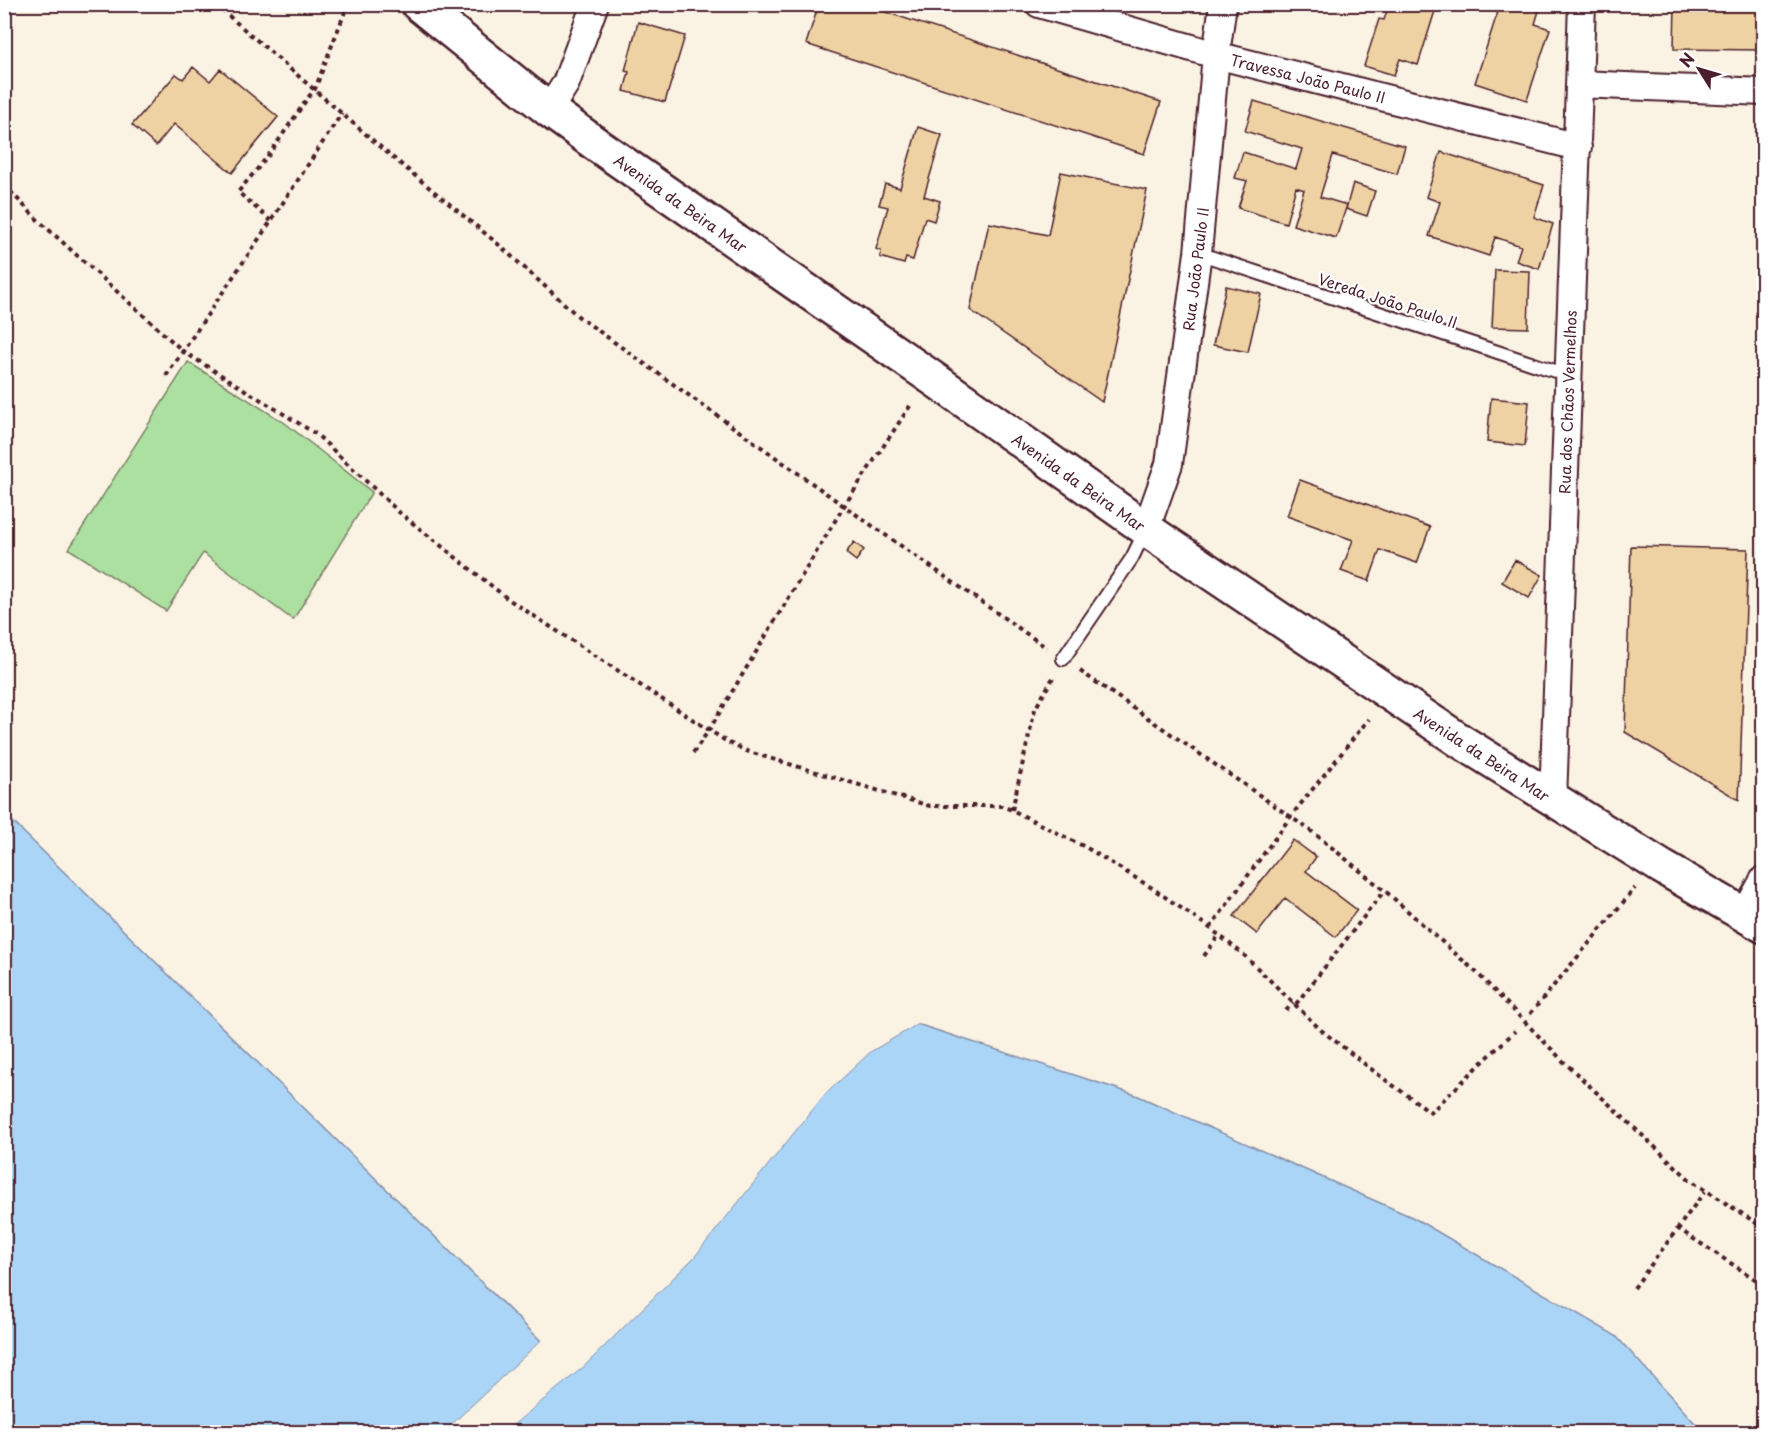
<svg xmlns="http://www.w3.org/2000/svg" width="1768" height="1437" viewBox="0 0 1768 1437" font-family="'Playpen Sans',sans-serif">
  <rect width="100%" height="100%" fill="#faf2e3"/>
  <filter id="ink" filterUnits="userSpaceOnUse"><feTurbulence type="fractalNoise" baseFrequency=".0167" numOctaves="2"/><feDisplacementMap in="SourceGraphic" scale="12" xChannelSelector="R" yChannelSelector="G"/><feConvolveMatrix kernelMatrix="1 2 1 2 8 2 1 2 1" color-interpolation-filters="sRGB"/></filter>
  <g filter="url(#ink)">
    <path fill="#ace0a1" stroke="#7b8066" stroke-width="1.5" d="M188 362 285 423 372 492 293 620 203 553 166 611 69 549Z"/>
    <path fill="#abd5f6" stroke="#848ca5" stroke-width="1.5" d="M4 813 541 1341 444 1432H5Z
      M917 1024 1136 1095 1414 1218 1616 1336 1703 1432H504L584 1366 693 1258 824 1095 871 1051Z"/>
    <path fill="#faf2e3" d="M915 1022 917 1024 871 1051 824 1095 693 1258 584 1366 504 1432H501L582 1364 691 1256 822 1093 869 1049Z
      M543 1339V1343L448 1432H444Z"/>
    <path fill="#efd2a3" stroke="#4a1f2b" stroke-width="1.5" d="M819 4H861L1161 102 1144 154 806 44Z
      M1389 4H1415L1435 11 1418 65 1400 59 1394 75 1364 66 1379 19 1384 20Z
      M1476 4H1541L1535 24 1550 29 1527 100 1475 83 1498 11Z
      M1675 4H1764V50L1674 49Z
      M638 22 685 36 665 102 624 91 629 72 625 71Z
      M193 67 210 81 220 69 278 117 232 173 174 124 156 146 132 125 176 74 183 79Z
      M1254 101 1405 146 1397 174 1333 155 1320 197 1347 205 1336 238 1293 225 1304 190 1296 187 1286 223 1238 208 1247 181 1235 178 1243 152 1296 169 1302 149 1245 131Z
      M918 127 942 135 924 196 940 201 934 221 925 218 913 260 906 258 904 264 880 257 881 251 876 249 888 207 879 205 885 184 900 188Z
      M1441 152 1544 185 1534 217 1553 224 1539 269 1516 261 1521 246 1495 237 1489 256 1429 236 1440 202 1426 197Z
      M1061 172 1147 190 1102 402 970 310 989 223 1048 235Z
      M1353 183 1375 191 1367 216 1346 209Z
      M1495 270 1530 271 1528 328 1492 327Z
      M1226 286 1261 294 1248 352 1213 345Z
      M1491 398 1529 402 1525 446 1487 442Z
      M1300 480 1430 527 1417 563 1380 550 1369 581 1341 571 1353 540 1287 516Z
      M854 542 864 550 856 561 846 553Z
      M1631 546 1748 549 1739 800 1625 732Z
      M1515 560 1542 575 1529 598 1502 582Z
      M1293 840 1316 857 1306 871 1357 910 1336 937 1285 898 1257 934 1234 916Z"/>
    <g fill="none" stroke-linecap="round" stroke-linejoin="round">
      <defs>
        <path id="service" d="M1198 253 1567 375
          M1063 659 1132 558 1146 529"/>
        <path id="minor" d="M1039 4 1216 55 1578 147
          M1579 84 1764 92
          M549 110 566 83 595 4
          M1146 529 1169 464 1198 253 1216 55 1223 4
          M1553 800 1582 4
          M1744 915 1764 879"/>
        <path id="secondary" d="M418 4 549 110 600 147 938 382 1146 529 1462 742 1662 867 1764 926"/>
      </defs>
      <use href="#service" stroke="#4a1f2b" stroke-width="16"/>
      <use href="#minor" stroke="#4a1f2b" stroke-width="30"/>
      <use href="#secondary" stroke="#4a1f2b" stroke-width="38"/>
      <path stroke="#4a1f2b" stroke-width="4" stroke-dasharray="4.5 4.5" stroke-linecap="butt" d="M215 4 391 156 498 244 579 317 844 506 1047 648
        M4 185 38 220 184 352 316 434 400 513 508 599 729 743 749 752 930 806H1002L1012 810 1087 848 1152 888 1210 928 1244 955 1321 1030 1384 1079 1431 1112 1515 1031
        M271 221 238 192 268 156 307 99 315 89 348 4
        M166 376 271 221 342 113
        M1080 671 1314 833 1391 896 1476 972 1563 1061 1689 1179 1764 1228
        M693 753 709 730 844 506 912 403
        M1012 810 1035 709 1054 676
        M1210 928 1291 816 1369 719
        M1204 956 1219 935
        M1296 1004 1384 891
        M1286 1011 1293 1002
        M1530 1014 1635 888
        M1677 1228 1764 1285
        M1634 1288 1705 1191"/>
      <use href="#service" stroke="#fff" stroke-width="12"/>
      <use href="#minor" stroke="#fff" stroke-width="26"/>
      <use href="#secondary" stroke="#fff" stroke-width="33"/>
    </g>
  </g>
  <g text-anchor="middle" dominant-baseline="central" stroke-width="4.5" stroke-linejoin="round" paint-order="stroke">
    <g font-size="15" fill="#4a1f2b" stroke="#fff">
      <text transform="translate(1308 78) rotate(14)">Travessa João Paulo II</text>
      <text transform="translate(681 203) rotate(35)">Avenida da Beira Mar</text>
      <text transform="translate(1195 269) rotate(-83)">Rua João Paulo II</text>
      <text transform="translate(1388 300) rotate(18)">Vereda João Paulo II</text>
      <text transform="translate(1567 402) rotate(-88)">Rua dos Chãos Vermelhos</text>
      <text transform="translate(1079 482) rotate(35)">Avenida da Beira Mar</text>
      <text transform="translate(1482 754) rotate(33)">Avenida da Beira Mar</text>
    </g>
  </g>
  <rect width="1768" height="1437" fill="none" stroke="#fff" stroke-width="24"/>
  <rect x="12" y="12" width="1744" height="1413" fill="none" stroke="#4a1f2b" stroke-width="2" filter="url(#ink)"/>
  <g transform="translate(1699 69) rotate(307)" stroke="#ffffff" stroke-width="4.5" paint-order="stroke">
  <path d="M0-4.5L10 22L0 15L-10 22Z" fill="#4a1f2b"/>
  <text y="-9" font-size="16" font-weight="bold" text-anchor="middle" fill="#4a1f2b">N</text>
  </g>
</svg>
